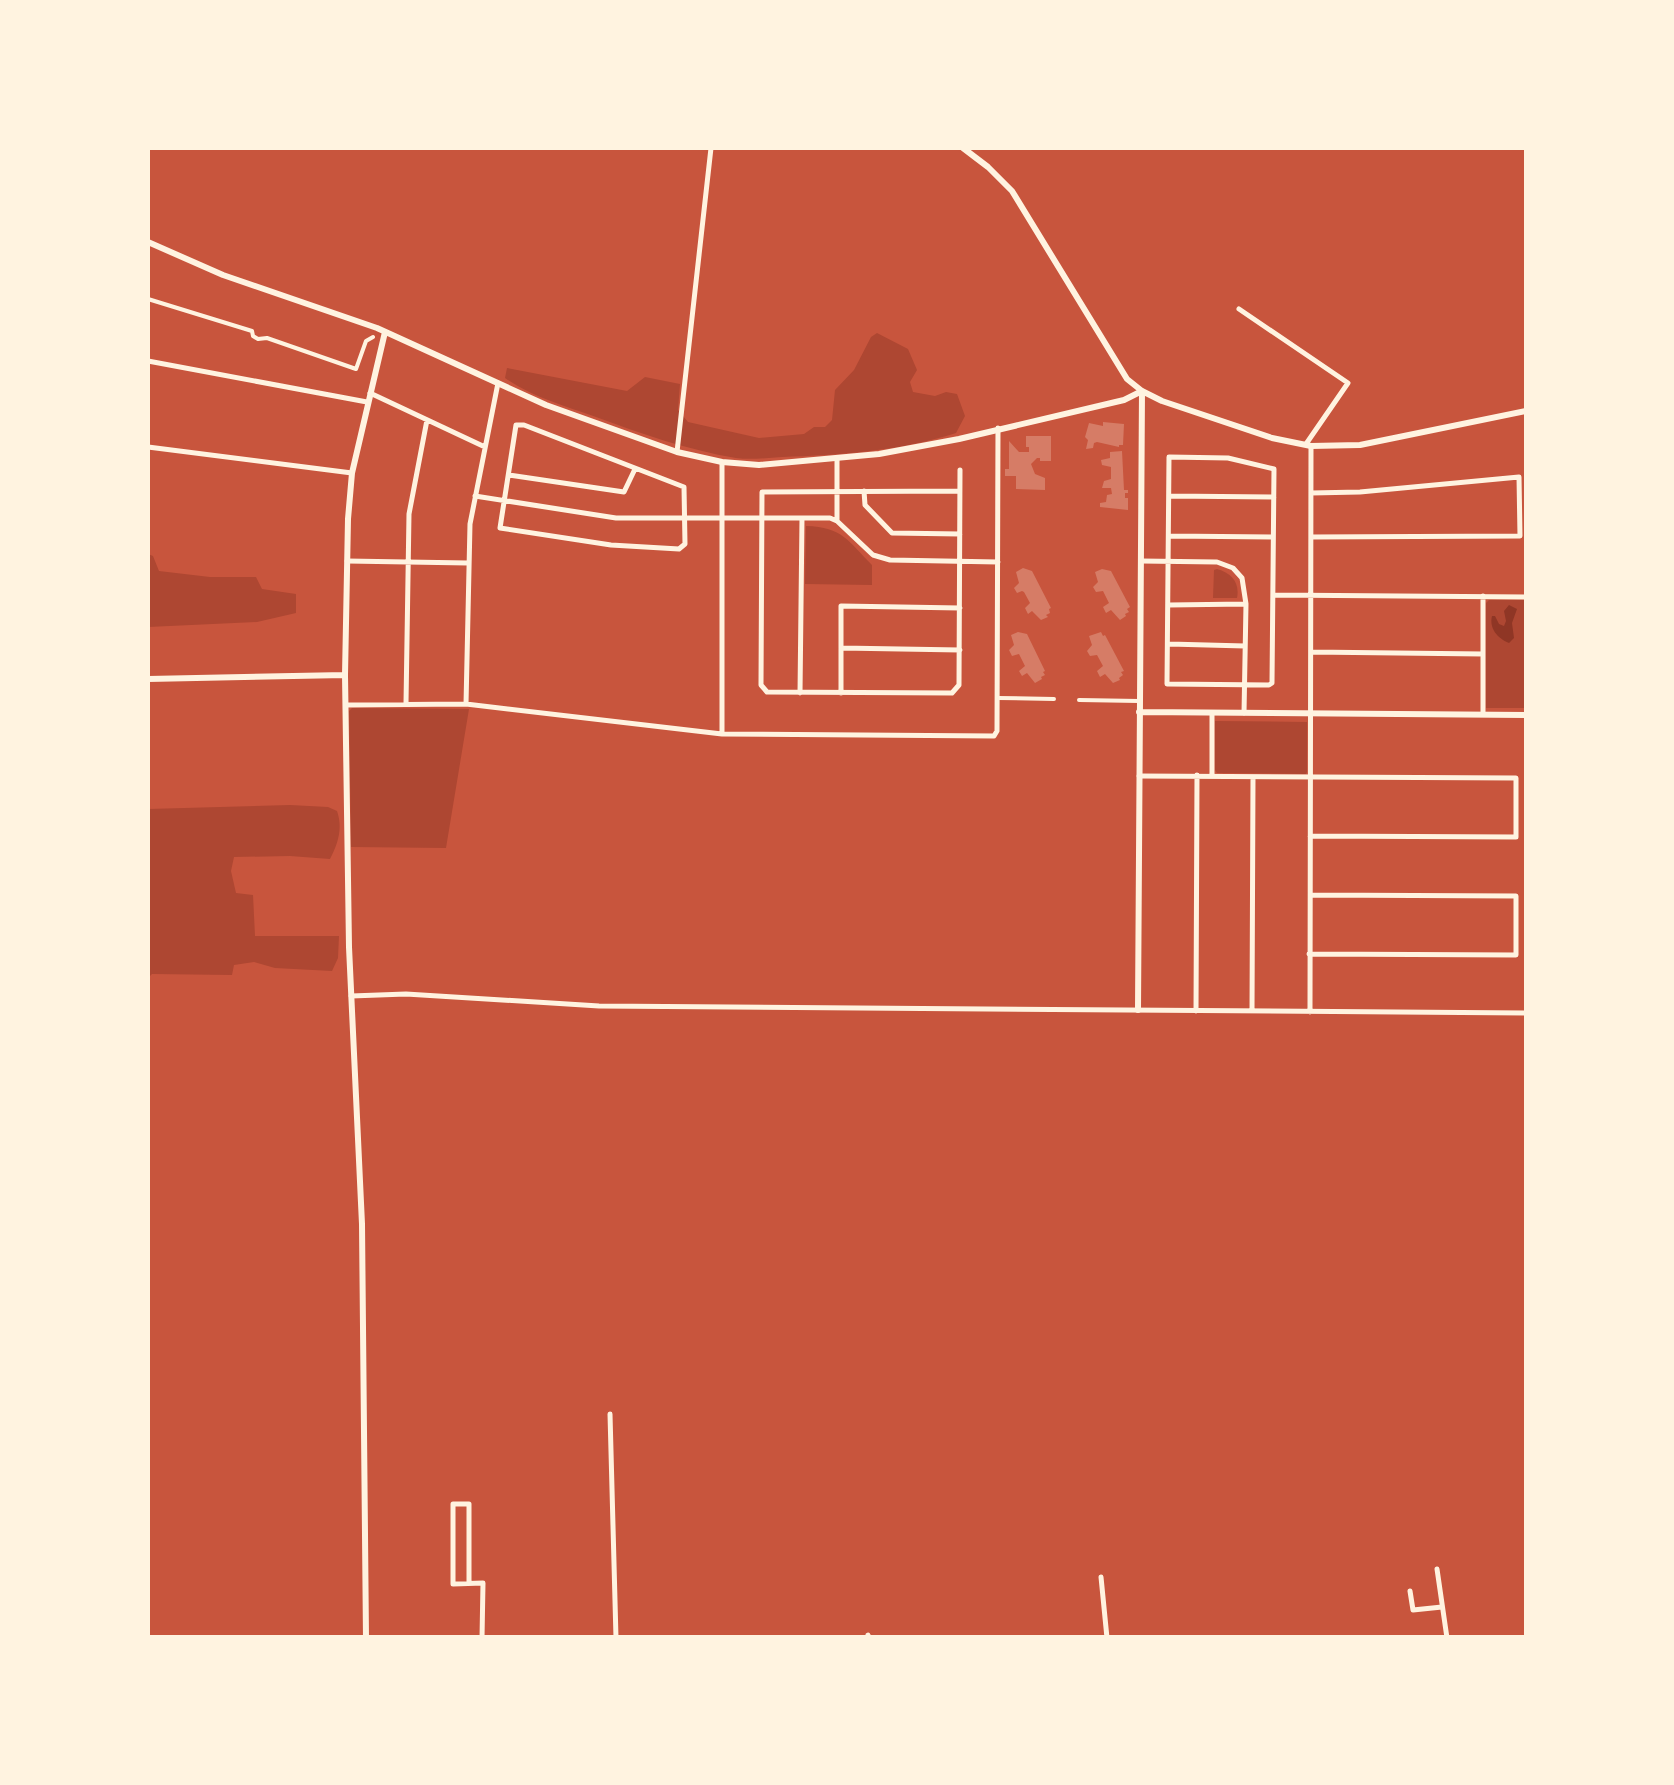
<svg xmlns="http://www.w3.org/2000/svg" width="1674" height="1785" viewBox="0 0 1674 1785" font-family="Ubuntu,sans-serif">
  <rect width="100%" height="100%" fill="#c8553d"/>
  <path fill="#ae4732" d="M877 333 908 349 917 370 910 382 913 392 935 396 946 392 957 394 965 416 956 433C900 451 840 455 782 457 767 458 750 460 736 458 688 450 642 434 596 417 565 406 532 397 505 378L507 368 627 391 645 377 680 384 678 410 688 422 759 438 804 434 814 427H825L832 420 835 390 854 370 871 337Z
    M806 526C843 527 848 541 872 565V585L805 584Z
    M148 554 153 556 159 571 210 577H256L262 589 296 594V613L257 622 148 627Z
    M1217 569C1232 573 1240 583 1237 598H1213L1214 570Z
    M1489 600H1526V708H1486V603Z
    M352 708 469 709 446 848 351 847 349 711Z
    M1215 721 1307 722V772L1306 774 1217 773 1215 770Z
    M290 805 328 807 337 811C343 828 338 844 330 859L290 856 234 857 231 871 236 893 253 895 255 936H339L338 958 332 971 275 968 254 962 234 965 232 975 152 974 148 978V809Z"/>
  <path fill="#8f3625" d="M1509 605 1517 609 1512 623 1514 638 1509 643C1497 638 1489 628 1492 616H1495L1499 624 1504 626 1506 621 1504 611Z"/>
  <path fill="#d67c66" d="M1103 422 1124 424 1123 445H1119V447L1097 442 1094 443 1093 448 1086 449 1088 440 1085 437 1089 423 1103 426Z
    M1026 436H1051V461H1040V458H1037L1031 464 1035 474 1045 478V490L1016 489V476H1005V469H1009V441L1019 452H1029V447H1026Z
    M1122 451 1124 490H1128V493H1125V498H1128V510L1100 507V503L1106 502 1107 495 1112 494 1111 488H1102L1104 481 1111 479V467L1102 465 1101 460 1110 458V452Z
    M1023 568 1032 571 1051 608 1049 609 1050 613 1046 615 1048 617 1041 620 1032 611 1028 614 1025 608 1030 603 1024 592 1022 591 1017 593 1014 588 1019 583 1016 572Z
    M1102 569 1111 571 1130 607 1127 609 1129 612 1125 614 1126 616 1120 620 1111 610 1106 613 1103 607 1109 603 1103 591 1096 592 1093 587 1098 582 1095 572Z
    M1018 632 1027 634 1045 671 1043 672 1045 675 1041 677 1042 679 1035 683 1027 673 1022 676 1019 671 1025 666 1019 654 1012 656 1009 650 1014 645 1011 635Z
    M1101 632 1103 636 1105 635 1124 671 1121 672 1123 675 1119 678 1120 680 1113 683 1105 674 1100 677 1097 671 1103 666 1097 655 1090 656 1087 651 1092 645 1089 636Z"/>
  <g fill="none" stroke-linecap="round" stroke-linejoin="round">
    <path stroke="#fff3e0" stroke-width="4" d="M148 299 252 331 253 336 258 339 267 338 356 369 366 341 373 337
      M998 698 1054 699
      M1079 700 1139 701"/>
    <path stroke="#fff3e0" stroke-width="5" d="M1239 309 1348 383 1306 444
      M148 361 367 402
      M370 393 485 447
      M516 425H524L684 487 685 544 679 549 611 545 500 528Z
      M148 447 352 473
      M677 452 711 148
      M1169 457 1228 458 1274 469 1272 683 1269 685 1167 684Z
      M837 459V521L873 555 890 560 998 562
      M722 462V734
      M960 470C960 542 960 614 959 685L952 693 767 692 761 685 762 492 960 491
      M509 475 624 492 635 469
      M864 491 865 505 892 533 960 534
      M1311 493 1360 492 1519 477 1520 536 1311 537
      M475 496 616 518H830L837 521
      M1169 496 1274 497
      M1169 536 1273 537
      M347 561 468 563
      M1141 561 1217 562 1233 568 1242 578 1246 604 1244 713
      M1273 595 1526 597
      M1169 605 1246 604
      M1169 644 1245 646
      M841 648 960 650
      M1311 652 1483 654
      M800 693 802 518
      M841 693V606L960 608
      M406 703 409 514 427 420
      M466 704 470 524 498 383
      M346 705 466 704 722 734 994 736 997 731 998 428
      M1483 714V596
      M1212 775V713
      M1139 776 1516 778V837L1310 836
      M1309 954 1516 955V896L1311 895
      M351 996 406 994 599 1006 1526 1013
      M1196 1011 1197 775
      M1252 1011 1253 777
      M1310 1012 1311 446
      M610 1414 616 1638
      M1437 1569 1447 1638
      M1101 1577 1107 1638
      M469 1583V1504H453V1584L483 1583 482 1638
      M1410 1591 1413 1610 1442 1607
      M868 1635 869 1638"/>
    <path stroke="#fff3e0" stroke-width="6" d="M963 148 988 167 1012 191 1127 379 1142 391 1162 401 1272 438 1311 446 1360 445 1526 411
      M148 242 223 275 377 328 546 405 677 452 722 462 759 465 879 454 959 439 1124 400 1142 391
      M148 679 345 675
      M1139 712 1526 715
      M1138 1010 1142 391
      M366 1638 362 1224 349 947 345 675 348 519 352 473 385 332"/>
  </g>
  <rect width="1674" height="1785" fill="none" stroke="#fff3e0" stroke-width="300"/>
</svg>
